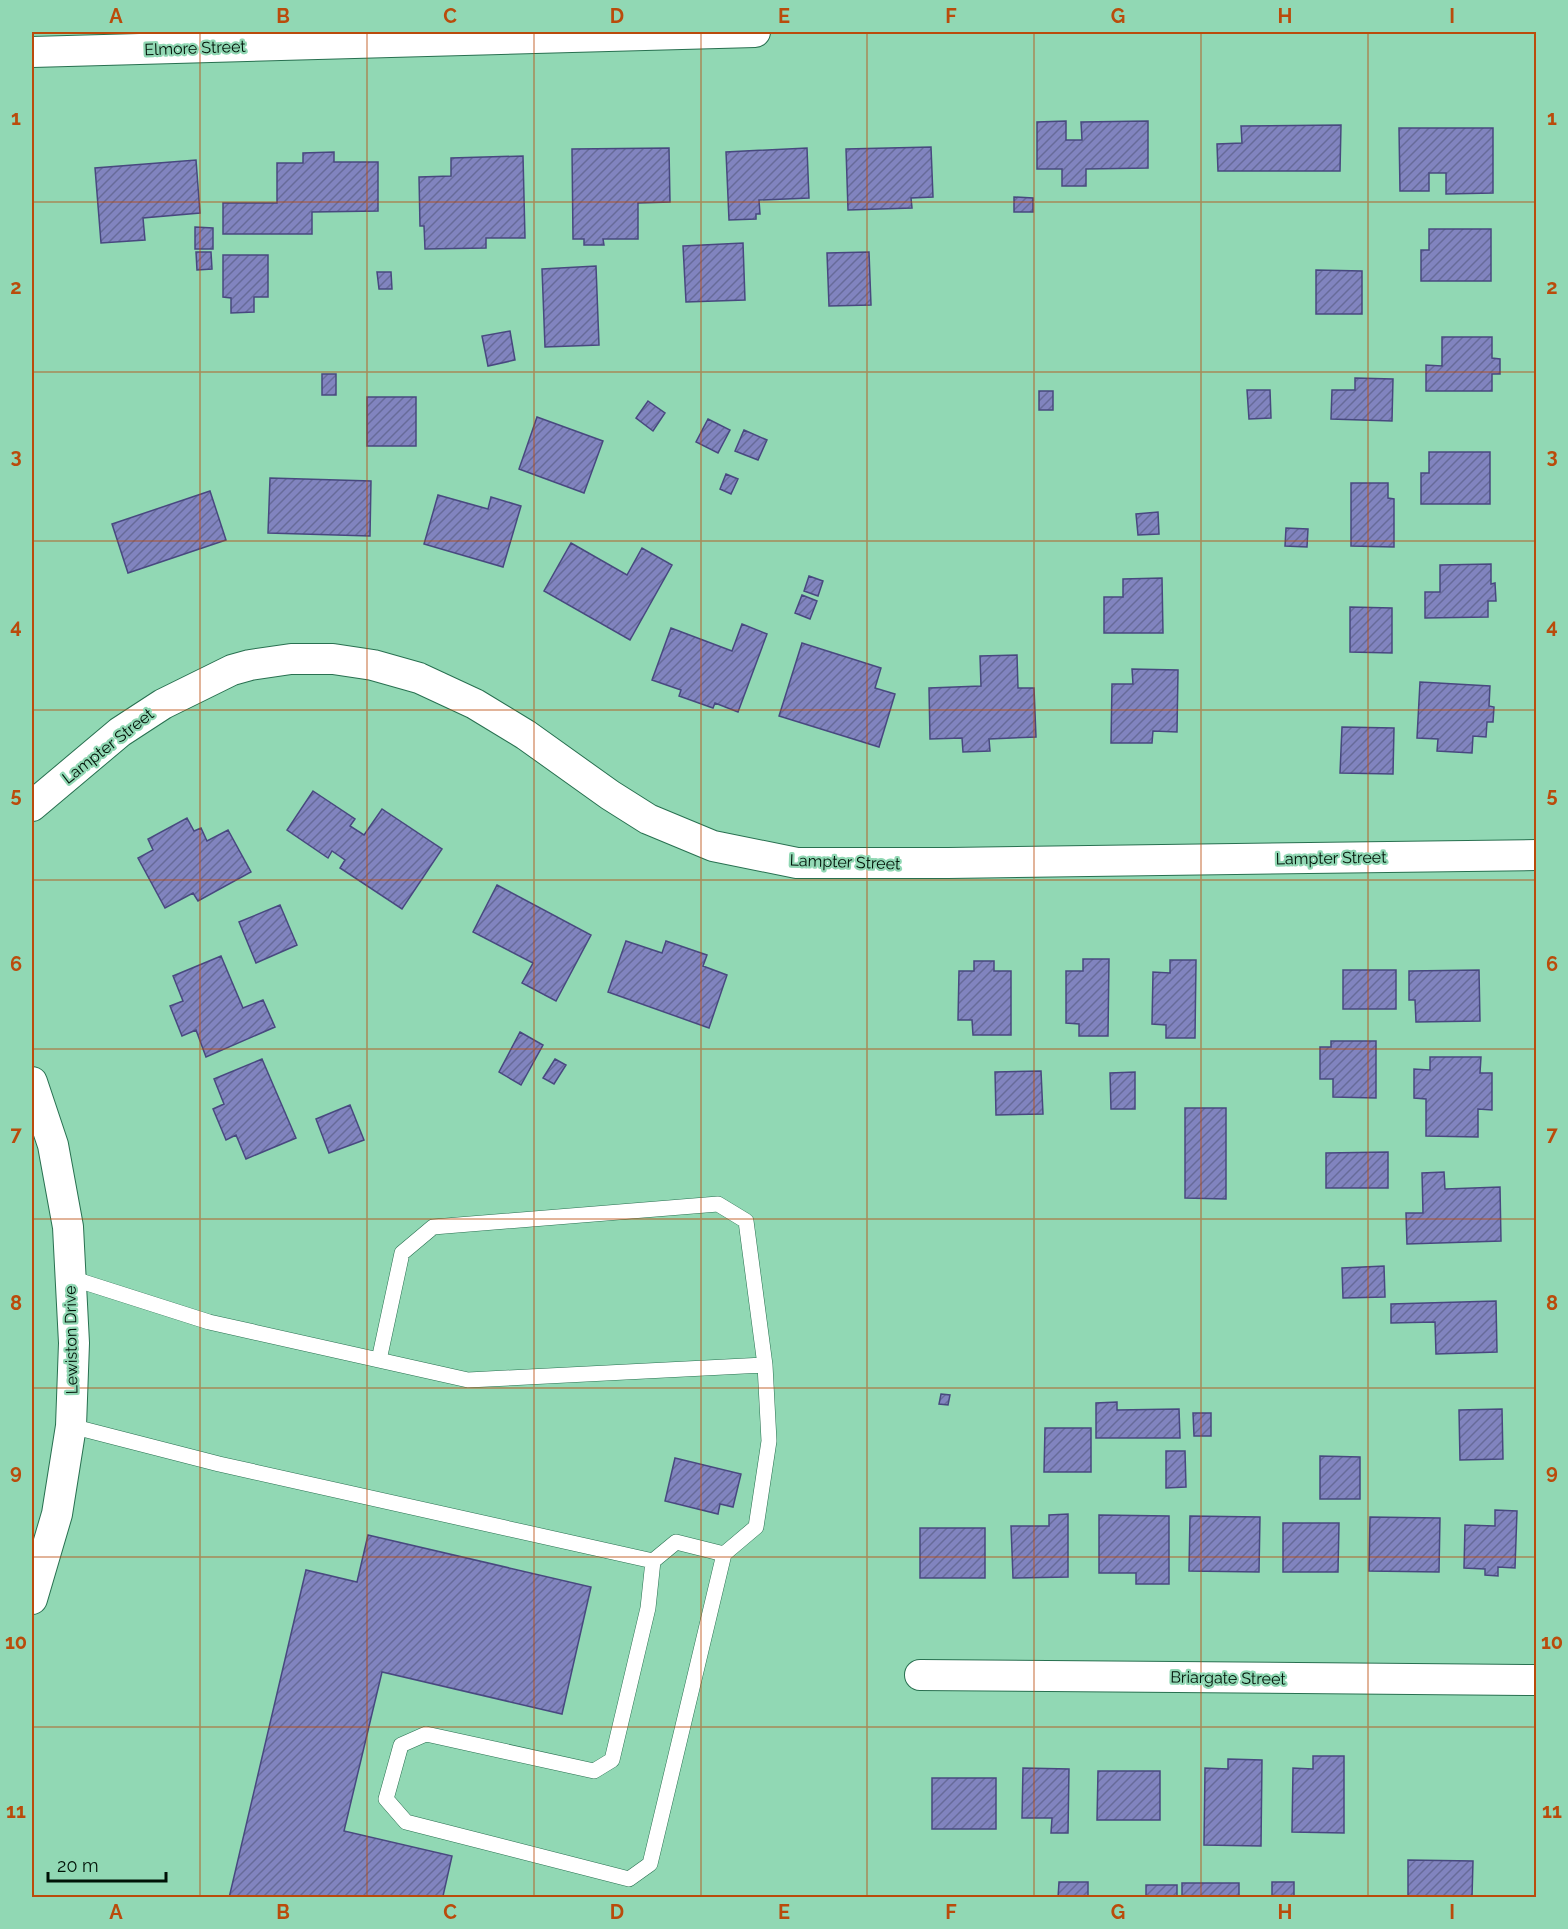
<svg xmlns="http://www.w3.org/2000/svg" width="1568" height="1929" viewBox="0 0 1568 1929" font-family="Raleway,sans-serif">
  <defs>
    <pattern id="building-hatch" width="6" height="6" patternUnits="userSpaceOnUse" patternTransform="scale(1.5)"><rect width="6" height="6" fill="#8184bf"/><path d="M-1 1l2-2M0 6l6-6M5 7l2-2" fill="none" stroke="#676b99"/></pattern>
  </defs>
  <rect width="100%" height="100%" fill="#91d8b4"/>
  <path fill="url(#building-hatch)" stroke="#48497f" stroke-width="1.5" d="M1066 121V140H1082L1081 122 1148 121V168L1086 169V186H1062V169H1037V122Z
    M1341 125 1340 171H1218L1217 144 1242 143 1241 126Z
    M1399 128H1493V193L1446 194V173H1429V191H1400Z
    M931 147 933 197 911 198 912 208 848 210 846 149Z
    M669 148 670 202 638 203V239H603L604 245H584V239H573L572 149Z
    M807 148 809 198 759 200 760 214H756V219L729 220 726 152Z
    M334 152V162H378V211L312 212V234H223V203H277V163H303V153Z
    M523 156 525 238H486V248L425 249 424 226H420L419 177 451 176V158Z
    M196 160 200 213 143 218 145 240 101 243 95 168Z
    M1014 197 1033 198V212H1014Z
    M195 227 213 228V249H195Z
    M1429 229H1491V281H1421V250H1429Z
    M743 243 745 300 686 302 683 246Z
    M196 252H211L212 269 197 270Z
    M869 252 871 305 829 306 827 253Z
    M223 255H268V297H254V312L231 313V298L223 297Z
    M596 266 599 345 545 347 542 269Z
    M1316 270 1362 271V314H1316Z
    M377 272H391L392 289H379Z
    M510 331 515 360 488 366 482 336Z
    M1442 337H1492V358L1500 359V374H1492V391H1426V365L1442 366Z
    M322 374H336V395H322Z
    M1355 378 1393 379 1392 421 1331 419 1332 390H1355Z
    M1247 390H1270L1271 418 1249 419Z
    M1039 391H1053V410H1039Z
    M367 397H416V446H367Z
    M648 401 665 413 653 431 636 418Z
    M537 417 603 441 584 493 519 469Z
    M708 419 730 430 718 453 696 442Z
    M744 430 767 440 758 460 735 451Z
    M1429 452H1490V504H1421V473H1429Z
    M726 474 738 479 731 494 720 489Z
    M270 478 371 481 370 536 268 533Z
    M1351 483H1388V498L1394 499V547L1351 546Z
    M210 491 226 540 128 573 112 524Z
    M438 495 488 509 491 497 521 506 503 567 424 544Z
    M1158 512 1159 534 1138 535 1136 514Z
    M1286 528 1308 529 1307 547 1285 546Z
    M571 543 627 575 642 548 672 565 630 640 544 591Z
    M1491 564V584L1495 583 1496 601H1488V617L1425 618V592H1440V565Z
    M809 576 823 581 818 596 804 591Z
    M1162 578 1163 633H1104V597H1123V579Z
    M802 595 817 601 810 619 795 613Z
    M1350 607 1392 608V653L1350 652Z
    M742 624 767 634 738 712 715 703 713 708 679 696 681 690 652 680 671 628 732 651Z
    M802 643 881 668 875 688 895 694 879 747 779 716Z
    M1017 655 1018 688H1034L1036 737 989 739 990 751 963 752 962 738 930 739 929 688 981 686 980 656Z
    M1132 669 1178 670 1177 732 1153 731 1152 743H1111L1112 684H1133Z
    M1420 682 1490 686 1489 706 1494 707 1493 722H1487L1486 737 1473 736 1472 753 1437 751 1438 739 1417 738Z
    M1342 727 1394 728 1393 774 1340 773Z
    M313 791 355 819 350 826 364 835 382 809 442 849 402 909 340 868 345 860 332 851 328 858 287 830Z
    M187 818 194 831 201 828 207 841 228 830 251 872 198 901 193 893 165 908 138 858 153 850 148 839Z
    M497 885 591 935 556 1001 522 983 533 963 473 932Z
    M280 905 297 945 256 963 239 922Z
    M626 941 662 953 666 941 707 955 703 966 727 975 709 1028 608 992Z
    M221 956 243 1008 263 1000 275 1027 206 1057 196 1030 182 1036 170 1006 183 1001 173 976Z
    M1083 959H1109L1108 1036H1079V1024L1066 1023V971H1083Z
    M1170 960H1196L1195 1038H1166V1025L1152 1024 1153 972 1170 973Z
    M974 961H994V971H1011V1035H973L972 1020H958L959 971H974Z
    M1343 970H1396V1009H1343Z
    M1479 970 1480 1021 1416 1022 1415 1000H1409V971Z
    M520 1032 543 1045 521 1085 499 1072Z
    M1331 1041H1376V1098L1333 1097V1079H1320V1047H1331Z
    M1430 1057H1481L1480 1073H1492V1110L1478 1109V1137L1426 1136V1099L1414 1098V1069L1430 1070Z
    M262 1059 296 1138 246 1159 236 1135 226 1140 213 1109 224 1104 214 1079Z
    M555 1059 566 1065 554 1084 543 1078Z
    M1041 1071 1043 1114 996 1115 995 1072Z
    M1135 1072V1109H1111L1110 1073Z
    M350 1105 364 1140 329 1153 316 1119Z
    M1185 1108H1226V1199L1185 1198Z
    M1388 1152V1188H1326V1153Z
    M1444 1172 1445 1189 1500 1187 1501 1241 1407 1244 1406 1213H1423L1422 1173Z
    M1384 1266 1385 1297 1343 1298 1342 1268Z
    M1496 1301 1497 1352 1436 1354 1435 1322 1391 1323V1304Z
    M941 1394 950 1395 948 1405 939 1404Z
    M1117 1402V1410L1179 1409 1180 1438H1096V1403Z
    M1502 1409 1503 1459 1460 1460 1459 1410Z
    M1193 1413H1211V1436H1194Z
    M1045 1428H1091V1472H1044Z
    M1166 1451H1185L1186 1487 1166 1488Z
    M1320 1456 1360 1457V1499H1320Z
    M675 1458 741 1474 733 1507 720 1504 718 1514 665 1501Z
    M1495 1510 1517 1511 1515 1568 1498 1567V1576L1485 1575V1569L1464 1568 1465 1525 1495 1526Z
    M1068 1514V1577L1013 1578 1011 1526H1049V1515Z
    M1099 1515 1169 1516V1584H1136V1573H1099Z
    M1190 1516 1260 1517 1259 1572 1189 1571Z
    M1370 1517 1440 1518 1439 1572 1369 1571Z
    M1283 1523H1339L1338 1572H1283Z
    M920 1528H985V1578H920Z
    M368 1535 591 1587 562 1714 382 1672 344 1831 452 1856 443 1896 448 1898H229L306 1570 357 1582Z
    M1313 1756H1344V1833L1292 1832 1293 1768 1313 1769Z
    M1228 1759 1262 1760 1261 1846 1204 1845 1205 1768 1228 1769Z
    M1023 1768 1069 1769 1068 1833H1051L1052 1818H1022Z
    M1098 1771H1160V1820H1097Z
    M932 1778H996V1829H932Z
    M1408 1860 1473 1861 1472 1898H1408Z
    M1059 1882H1088V1898H1058Z
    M1272 1882H1294V1898H1272Z
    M1182 1883H1239V1898H1182Z
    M1146 1885H1177V1898H1146Z"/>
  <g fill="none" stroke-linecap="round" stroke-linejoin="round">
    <defs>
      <path id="lane" d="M71 1278 209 1322 468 1380 765 1365 746 1221 718 1204 433 1227 402 1253 379 1360
        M71 1426 219 1464 653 1561
        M676 1542 724 1554 650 1864 629 1879 406 1822 386 1799 401 1745 426 1734 594 1771 612 1760 648 1608 653 1561Z
        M724 1554 756 1527 769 1441 765 1365"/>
      <path id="street" d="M32 52 755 32
        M32 806 120 732 163 704 232 670 250 665 291 659H333L373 665 419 678 475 704 526 735 610 795 648 819 713 846 797 863H948L1536 855
        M32 1082 53 1145 68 1227 74 1343 71 1426 57 1514 32 1599
        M920 1675 1536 1680"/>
    </defs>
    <use href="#lane" stroke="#287050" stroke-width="16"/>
    <use href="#street" stroke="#287050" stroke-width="32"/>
    <use href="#lane" stroke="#fff" stroke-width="15"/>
    <use href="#street" stroke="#fff" stroke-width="30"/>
  </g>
  <path fill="none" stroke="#ba4b0b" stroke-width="1.5" stroke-opacity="0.55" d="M200 32V1898M367 32V1898M534 32V1898M701 32V1898M867 32V1898M1034 32V1898M1201 32V1898M1368 32V1898M32 202H1536M32 372H1536M32 541H1536M32 710H1536M32 880H1536M32 1049H1536M32 1219H1536M32 1388H1536M32 1557H1536M32 1727H1536"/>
  <g text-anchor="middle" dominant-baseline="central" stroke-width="4.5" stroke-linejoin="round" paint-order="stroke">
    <g font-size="16" fill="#001207" stroke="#91d8b4">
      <text transform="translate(195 48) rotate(-2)">Elmore Street</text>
      <text transform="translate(108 746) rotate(-38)">Lampter Street</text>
      <text transform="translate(1331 858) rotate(-1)">Lampter Street</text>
      <text transform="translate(845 862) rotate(2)">Lampter Street</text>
      <text transform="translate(71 1340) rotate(-91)">Lewiston Drive</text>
      <text transform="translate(1228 1678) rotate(1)">Briargate Street</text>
    </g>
  </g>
  <rect width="1568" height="1929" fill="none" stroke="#91d8b4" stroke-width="66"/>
  <path d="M48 1872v9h118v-9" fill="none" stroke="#001207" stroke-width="3"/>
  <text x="57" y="1872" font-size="18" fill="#001207" stroke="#91d8b4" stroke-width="4.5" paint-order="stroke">20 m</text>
  <rect x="33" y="33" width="1502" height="1863" fill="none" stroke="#ba4b0b" stroke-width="2"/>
  <g font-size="20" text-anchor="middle" font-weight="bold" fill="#ba4b0b">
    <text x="116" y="23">A</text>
    <text x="283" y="23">B</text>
    <text x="450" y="23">C</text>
    <text x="617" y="23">D</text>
    <text x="784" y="23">E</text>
    <text x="951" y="23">F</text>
    <text x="1118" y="23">G</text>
    <text x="1285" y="23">H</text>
    <text x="1452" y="23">I</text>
    <text x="16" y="125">1</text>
    <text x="1552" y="125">1</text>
    <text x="16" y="294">2</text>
    <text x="1552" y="294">2</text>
    <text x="16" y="463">3</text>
    <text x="1552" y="463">3</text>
    <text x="16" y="633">4</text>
    <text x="1552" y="633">4</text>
    <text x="16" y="802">5</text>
    <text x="1552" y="802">5</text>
    <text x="16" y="971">6</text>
    <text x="1552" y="971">6</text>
    <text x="16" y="1141">7</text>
    <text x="1552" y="1141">7</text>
    <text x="16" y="1310">8</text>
    <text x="1552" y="1310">8</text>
    <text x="16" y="1479">9</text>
    <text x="1552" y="1479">9</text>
    <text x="16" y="1649">10</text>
    <text x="1552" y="1649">10</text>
    <text x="16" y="1818">11</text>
    <text x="1552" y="1818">11</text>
    <text x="116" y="1919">A</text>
    <text x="283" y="1919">B</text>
    <text x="450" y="1919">C</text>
    <text x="617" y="1919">D</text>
    <text x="784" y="1919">E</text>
    <text x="951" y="1919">F</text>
    <text x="1118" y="1919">G</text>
    <text x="1285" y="1919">H</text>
    <text x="1452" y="1919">I</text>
  </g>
</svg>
